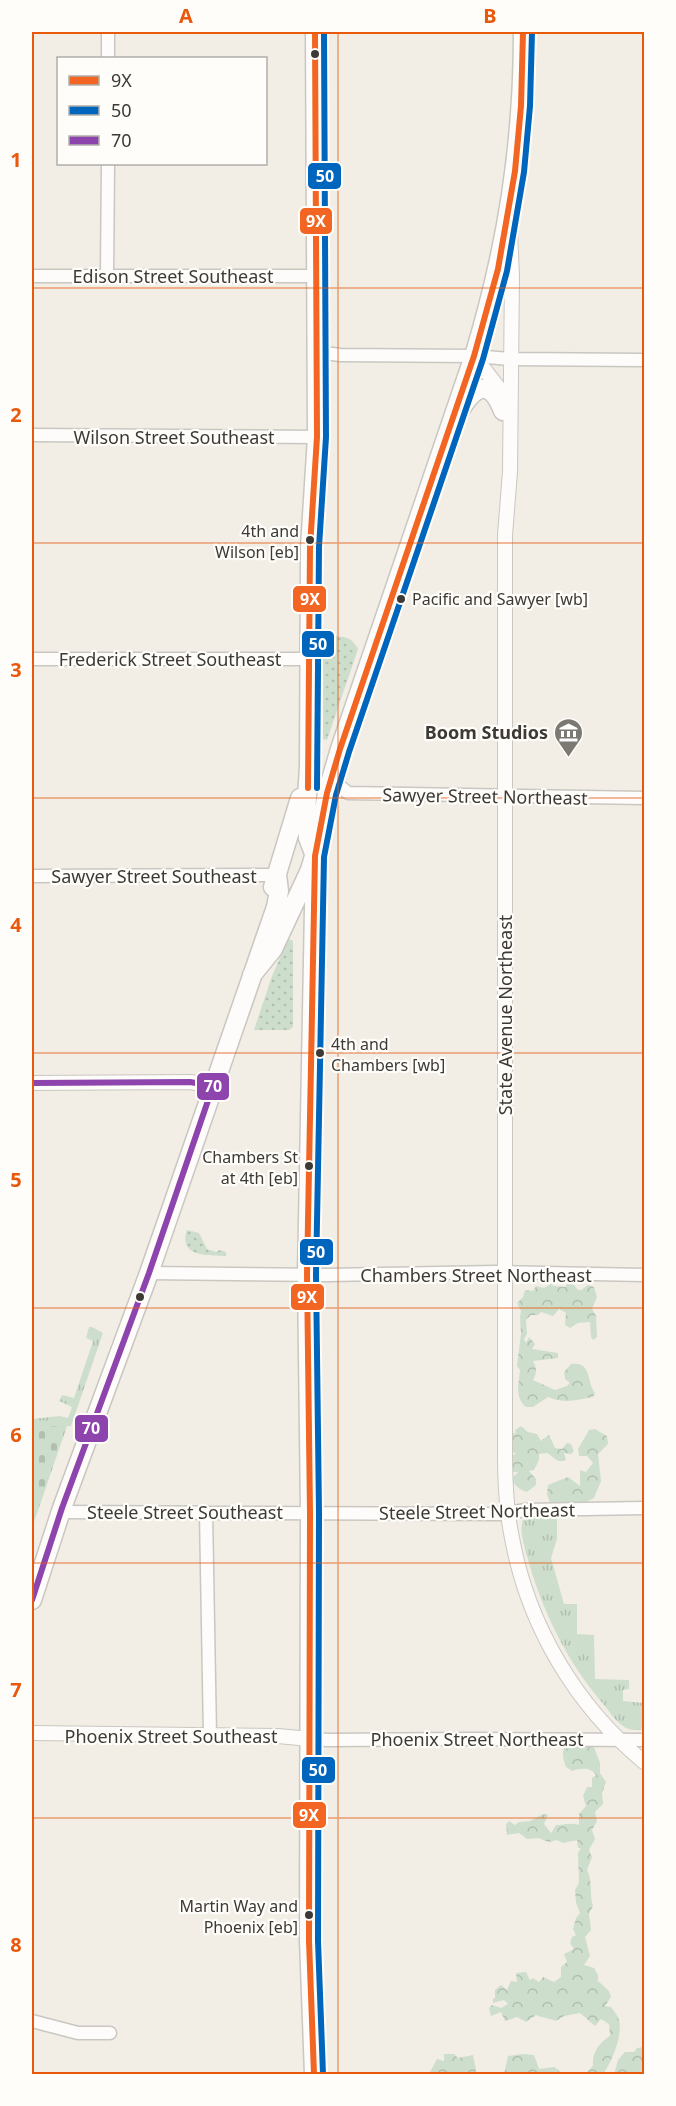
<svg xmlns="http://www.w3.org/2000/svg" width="676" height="2106" viewBox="0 0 676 2106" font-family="'Noto Sans',sans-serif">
  <defs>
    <pattern id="grass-tufts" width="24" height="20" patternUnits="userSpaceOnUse" patternTransform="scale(1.5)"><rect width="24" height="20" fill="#cddecd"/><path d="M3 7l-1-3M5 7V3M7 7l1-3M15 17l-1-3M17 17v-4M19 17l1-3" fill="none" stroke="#b1bfb1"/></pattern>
    <pattern id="forest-crowns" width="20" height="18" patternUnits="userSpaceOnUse" patternTransform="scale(1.5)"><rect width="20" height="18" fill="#cddecd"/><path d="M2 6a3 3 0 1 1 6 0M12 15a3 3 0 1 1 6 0" fill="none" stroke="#b1bfb1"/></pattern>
    <pattern id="cemetery-stones" width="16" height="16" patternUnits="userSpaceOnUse" patternTransform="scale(1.5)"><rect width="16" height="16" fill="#cddecd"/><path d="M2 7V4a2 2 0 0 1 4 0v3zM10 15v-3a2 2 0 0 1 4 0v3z" fill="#b1bfb1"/></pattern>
    <pattern id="garden-dots" width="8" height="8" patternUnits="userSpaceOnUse" patternTransform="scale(1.5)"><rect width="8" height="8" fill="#cddecd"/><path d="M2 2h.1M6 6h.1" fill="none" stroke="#b1bfb1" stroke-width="1.8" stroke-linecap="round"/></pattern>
  </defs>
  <rect width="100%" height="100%" fill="#f2eee6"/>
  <path fill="url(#grass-tufts)" d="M89 1327H92L103 1333 71 1426H32V1419L60 1416 68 1418 72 1407 59 1401 62 1395 74 1398 93 1341 86 1338Z
    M533 1516H557V1539L551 1558 564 1604H577V1634L594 1635 595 1679 629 1680V1689L623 1690V1701L644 1703V1730C637 1730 629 1731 623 1726 615 1721 610 1712 604 1705 567 1662 542 1611 527 1556 524 1545 519 1530 523 1520Z"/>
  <path fill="url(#forest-crowns)" d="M568 1283 574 1285 578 1290H581L588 1285 594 1287 597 1297 592 1309 596 1316 597 1337 593 1340 591 1337 590 1322 578 1323 570 1328 565 1325 566 1313 559 1309 553 1316 541 1312 538 1315H531L526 1320 527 1334 524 1339 526 1343 529 1337 535 1344 532 1349 558 1353V1358L533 1361C537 1368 537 1373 533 1380L555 1390 567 1386 570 1383 565 1379 564 1372 571 1364C592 1361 586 1381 595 1393L593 1397C577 1400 564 1404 548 1397L533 1407H526C514 1397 519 1384 520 1370L517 1366 521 1334 520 1317 521 1311 517 1303 523 1297 525 1290 533 1291 536 1286 544 1288 551 1284 554 1286 565 1287Z
    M521 1426 528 1432 537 1434 541 1441 549 1435 555 1448 562 1449 567 1443 571 1444 574 1451 571 1454 564 1453 566 1460C556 1464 555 1457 547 1453L539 1454V1460L534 1470 529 1471 536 1479V1485L527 1492C520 1490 514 1486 512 1478L518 1472H510L508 1459 516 1453 509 1452 511 1432 516 1434 515 1430Z
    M595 1429 607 1436 608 1444 598 1454 601 1481 594 1498 578 1506H551L547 1494 548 1485 568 1477 580 1486V1470L586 1472 593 1463 587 1456H579L578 1449 589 1430Z
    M578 1733 589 1734 600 1763V1773L606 1782 602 1793 603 1804 595 1812 597 1821 592 1830 595 1839 589 1850 592 1857 587 1870C593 1880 589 1894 593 1906L589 1914 591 1930 585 1937 590 1956 584 1965 594 1968 598 1975V1981L609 1991 611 1997 605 2006 611 2007C614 2011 618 2016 619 2020 623 2035 612 2062 603 2074H585L593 2066C592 2052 599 2043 610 2036L609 2024 601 2019 595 2026 580 2013 564 2016 556 2021C549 2018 542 2018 536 2015L526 2022 517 2017 505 2021 501 2012 491 2016 489 2008 492 2005 501 2008 508 2004 504 2000 493 2003V1999L495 1998V1990L501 1985 507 1990 511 1981 517 1982 516 1973 526 1972 530 1980 533 1978 539 1982 543 1977 554 1982 561 1977V1967L567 1962 564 1954 574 1949 570 1943 572 1937 576 1935 573 1929 576 1918 580 1913 576 1903 575 1890 579 1883 578 1853 581 1848H578L577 1840 563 1843 557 1840 549 1842 538 1838 527 1839 519 1833 507 1835 506 1824 509 1821 515 1825 519 1822 530 1821 543 1814 548 1815 544 1824 551 1833 556 1825C564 1825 570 1822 579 1825V1814L586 1806 583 1796 587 1787H592V1778L596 1775C591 1767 581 1768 572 1771L566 1767C559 1749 564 1745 578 1733Z
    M644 2047V2074H614L618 2060 625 2052H634L637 2048Z
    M444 2054H454L458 2058 473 2055 476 2070 475 2074H429L437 2059 444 2061Z
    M523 2054 534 2055 539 2069 554 2067 559 2070 560 2074H504L508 2056Z"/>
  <path fill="url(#cemetery-stones)" d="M32 1426H67L32 1528Z"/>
  <path fill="url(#garden-dots)" d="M323 636C338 636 351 634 358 649L327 740 323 739Z
    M288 939 293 941V1027L289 1030H254L272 976Z
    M187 1230 199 1233 207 1249 216 1252 220 1250 226 1252V1256C209 1255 178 1258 187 1230Z"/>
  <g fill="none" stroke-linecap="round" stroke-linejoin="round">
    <defs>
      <path id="minor" d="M108 58V32
        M107 275 108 164
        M32 276H315
        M317 352 340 355 474 356 511 359 644 360
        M32 435 317 437
        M32 659H309
        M331 779 348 793 644 798
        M32 876 277 875
        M149 1273 327 1275 496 1272 644 1275
        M61 1512 500 1514 526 1510 644 1508
        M206 1512 210 1736
        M310 1739 328 1740 470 1739 644 1740
        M32 2021 78 2033H110"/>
      <path id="tertiary" d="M510 232 512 275 510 472 505 535V1451C505 1481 506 1510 512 1538 528 1626 576 1706 644 1762
        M474 356 498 387 502 399
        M32 1083 190 1082 213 1086
        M32 1733 278 1736 310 1739"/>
      <path id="primary" d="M460 410C476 385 490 378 503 411
        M273 887 300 798
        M252 975 273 949 310 870 319 839 327 793 340 749 474 356C507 247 523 145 523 32
        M32 1600 62 1508 149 1273 276 907 279 891 277 875
        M314 2074 309 1941 310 1513 307 1274 315 856 308 838 306 813 309 766 310 547 317 437 315 32"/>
    </defs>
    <use href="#minor" stroke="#cac7c1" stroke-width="15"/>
    <use href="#tertiary" stroke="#cac7c1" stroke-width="16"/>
    <use href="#primary" stroke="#cac7c1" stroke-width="21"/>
    <use href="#minor" stroke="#fdfcfb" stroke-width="12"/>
    <use href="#tertiary" stroke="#fdfcfb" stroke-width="14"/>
    <use href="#primary" stroke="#fdfcfb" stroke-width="18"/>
    <defs>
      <path id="bus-1" d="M308 788 310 547 317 437 315 32
        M314 2074 309 1941 310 1513 307 1274 315 856 327 793 340 749 474 356 498 269 515 171 521 106 523 32"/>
      <path id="bus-2" d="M317 788 319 547 326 437 324 32
        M323 2074 318 1941 319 1513 316 1274 324 857 336 795 349 752 483 359 507 271 524 172 530 106 532 32"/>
      <path id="bus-3" d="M32 1083 190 1082 213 1086 149 1273 62 1508 32 1600"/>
    </defs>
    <use href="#bus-1" stroke="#fffdfa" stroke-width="10"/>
    <use href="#bus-2" stroke="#fffdfa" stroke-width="10"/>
    <use href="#bus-3" stroke="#fffdfa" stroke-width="10"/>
    <use href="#bus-1" stroke="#f26522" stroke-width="6"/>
    <use href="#bus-2" stroke="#0065bd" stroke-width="6"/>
    <use href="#bus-3" stroke="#8e44ad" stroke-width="6"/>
  </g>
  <path fill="none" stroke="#e8590c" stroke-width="1.5" stroke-opacity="0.55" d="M338 32V2074M32 288H644M32 543H644M32 798H644M32 1053H644M32 1308H644M32 1563H644M32 1818H644"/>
  <defs>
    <symbol id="museum-pin" viewBox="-11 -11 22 30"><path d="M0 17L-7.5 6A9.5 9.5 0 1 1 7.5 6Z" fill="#7c7973" stroke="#fffdfa"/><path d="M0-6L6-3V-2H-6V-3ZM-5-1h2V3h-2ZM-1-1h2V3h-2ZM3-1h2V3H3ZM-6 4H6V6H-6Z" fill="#fff"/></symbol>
  </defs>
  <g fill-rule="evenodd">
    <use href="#museum-pin" x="552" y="716" width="33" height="45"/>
  </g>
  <g fill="#3d3a35" stroke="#fffdfa" stroke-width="2">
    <circle cx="315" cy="54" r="5"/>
    <circle cx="310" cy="540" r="5"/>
    <circle cx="401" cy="599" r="5"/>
    <circle cx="320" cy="1053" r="5"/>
    <circle cx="309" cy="1166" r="5"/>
    <circle cx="140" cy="1297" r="5"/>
    <circle cx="309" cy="1915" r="5"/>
  </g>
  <g text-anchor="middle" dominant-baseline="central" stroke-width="4.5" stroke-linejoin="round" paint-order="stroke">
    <g font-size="16" fill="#3d3a35" stroke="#fffdfa" text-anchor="end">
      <text x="299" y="531">4th and<tspan x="299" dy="21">Wilson [eb]</tspan></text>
      <text x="412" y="599" text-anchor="start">Pacific and Sawyer [wb]</text>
      <text x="331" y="1044" text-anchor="start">4th and<tspan x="331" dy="21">Chambers [wb]</tspan></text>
      <text x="298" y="1157">Chambers St<tspan x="298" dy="21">at 4th [eb]</tspan></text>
      <text x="298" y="1906">Martin Way and<tspan x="298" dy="21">Phoenix [eb]</tspan></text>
    </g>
    <g font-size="18" fill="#3d3a35" stroke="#fffdfa">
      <text x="173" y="276">Edison Street Southeast</text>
      <text x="174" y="437">Wilson Street Southeast</text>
      <text x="170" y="659">Frederick Street Southeast</text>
      <text transform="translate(485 796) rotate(1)">Sawyer Street Northeast</text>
      <text x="154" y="876">Sawyer Street Southeast</text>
      <text transform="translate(505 1015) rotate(-90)">State Avenue Northeast</text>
      <text x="476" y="1275">Chambers Street Northeast</text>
      <text transform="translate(477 1511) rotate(-1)">Steele Street Northeast</text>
      <text x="185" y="1512">Steele Street Southeast</text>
      <text x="171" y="1736">Phoenix Street Southeast</text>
      <text x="477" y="1739">Phoenix Street Northeast</text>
    </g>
    <g font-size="18" font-weight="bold" fill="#3d3a35" stroke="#fffdfa" text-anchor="end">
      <text x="548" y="732">Boom Studios</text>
    </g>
  </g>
  <g stroke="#fffdfa" stroke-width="2">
    <rect x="307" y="162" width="35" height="28" rx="6" fill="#0065bd"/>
    <rect x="299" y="207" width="34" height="28" rx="6" fill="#f26522"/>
    <rect x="292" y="585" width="35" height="28" rx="6" fill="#f26522"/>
    <rect x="301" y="630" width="34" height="28" rx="6" fill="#0065bd"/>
    <rect x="196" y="1072" width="34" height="29" rx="6" fill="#8e44ad"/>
    <rect x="299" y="1238" width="35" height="28" rx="6" fill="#0065bd"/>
    <rect x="290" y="1283" width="35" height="28" rx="6" fill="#f26522"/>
    <rect x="74" y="1414" width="35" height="29" rx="6" fill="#8e44ad"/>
    <rect x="301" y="1756" width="35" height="28" rx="6" fill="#0065bd"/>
    <rect x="292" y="1801" width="35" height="28" rx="6" fill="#f26522"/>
  </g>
  <g font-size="16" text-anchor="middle" font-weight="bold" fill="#fff">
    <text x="325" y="182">50</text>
    <text x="316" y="227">9X</text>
    <text x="310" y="605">9X</text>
    <text x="318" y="650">50</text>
    <text x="213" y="1092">70</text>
    <text x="316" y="1258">50</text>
    <text x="307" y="1303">9X</text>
    <text x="91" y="1434">70</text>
    <text x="318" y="1776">50</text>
    <text x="309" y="1821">9X</text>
  </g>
  <rect width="676" height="2106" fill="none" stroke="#fffdfa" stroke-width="66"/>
  <rect x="57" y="57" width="210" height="108" fill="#fffdfa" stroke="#b1afab" stroke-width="1.5"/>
  <rect x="69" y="76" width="30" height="9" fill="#f26522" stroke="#b1afab" stroke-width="1.5"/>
  <text x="111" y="87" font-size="18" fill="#3d3a35">9X</text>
  <rect x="69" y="106" width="30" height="9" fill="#0065bd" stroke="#b1afab" stroke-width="1.5"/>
  <text x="111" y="117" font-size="18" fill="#3d3a35">50</text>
  <rect x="69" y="136" width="30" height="9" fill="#8e44ad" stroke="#b1afab" stroke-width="1.5"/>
  <text x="111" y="147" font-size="18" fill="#3d3a35">70</text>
  <rect x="33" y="33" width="610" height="2040" fill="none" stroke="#e8590c" stroke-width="2"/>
  <g font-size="20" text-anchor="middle" font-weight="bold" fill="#e8590c">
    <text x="186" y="23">A</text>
    <text x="490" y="23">B</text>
    <text x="16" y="167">1</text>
    <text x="16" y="422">2</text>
    <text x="16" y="677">3</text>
    <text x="16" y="932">4</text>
    <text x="16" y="1187">5</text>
    <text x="16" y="1442">6</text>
    <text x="16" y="1697">7</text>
    <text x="16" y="1952">8</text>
  </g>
</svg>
